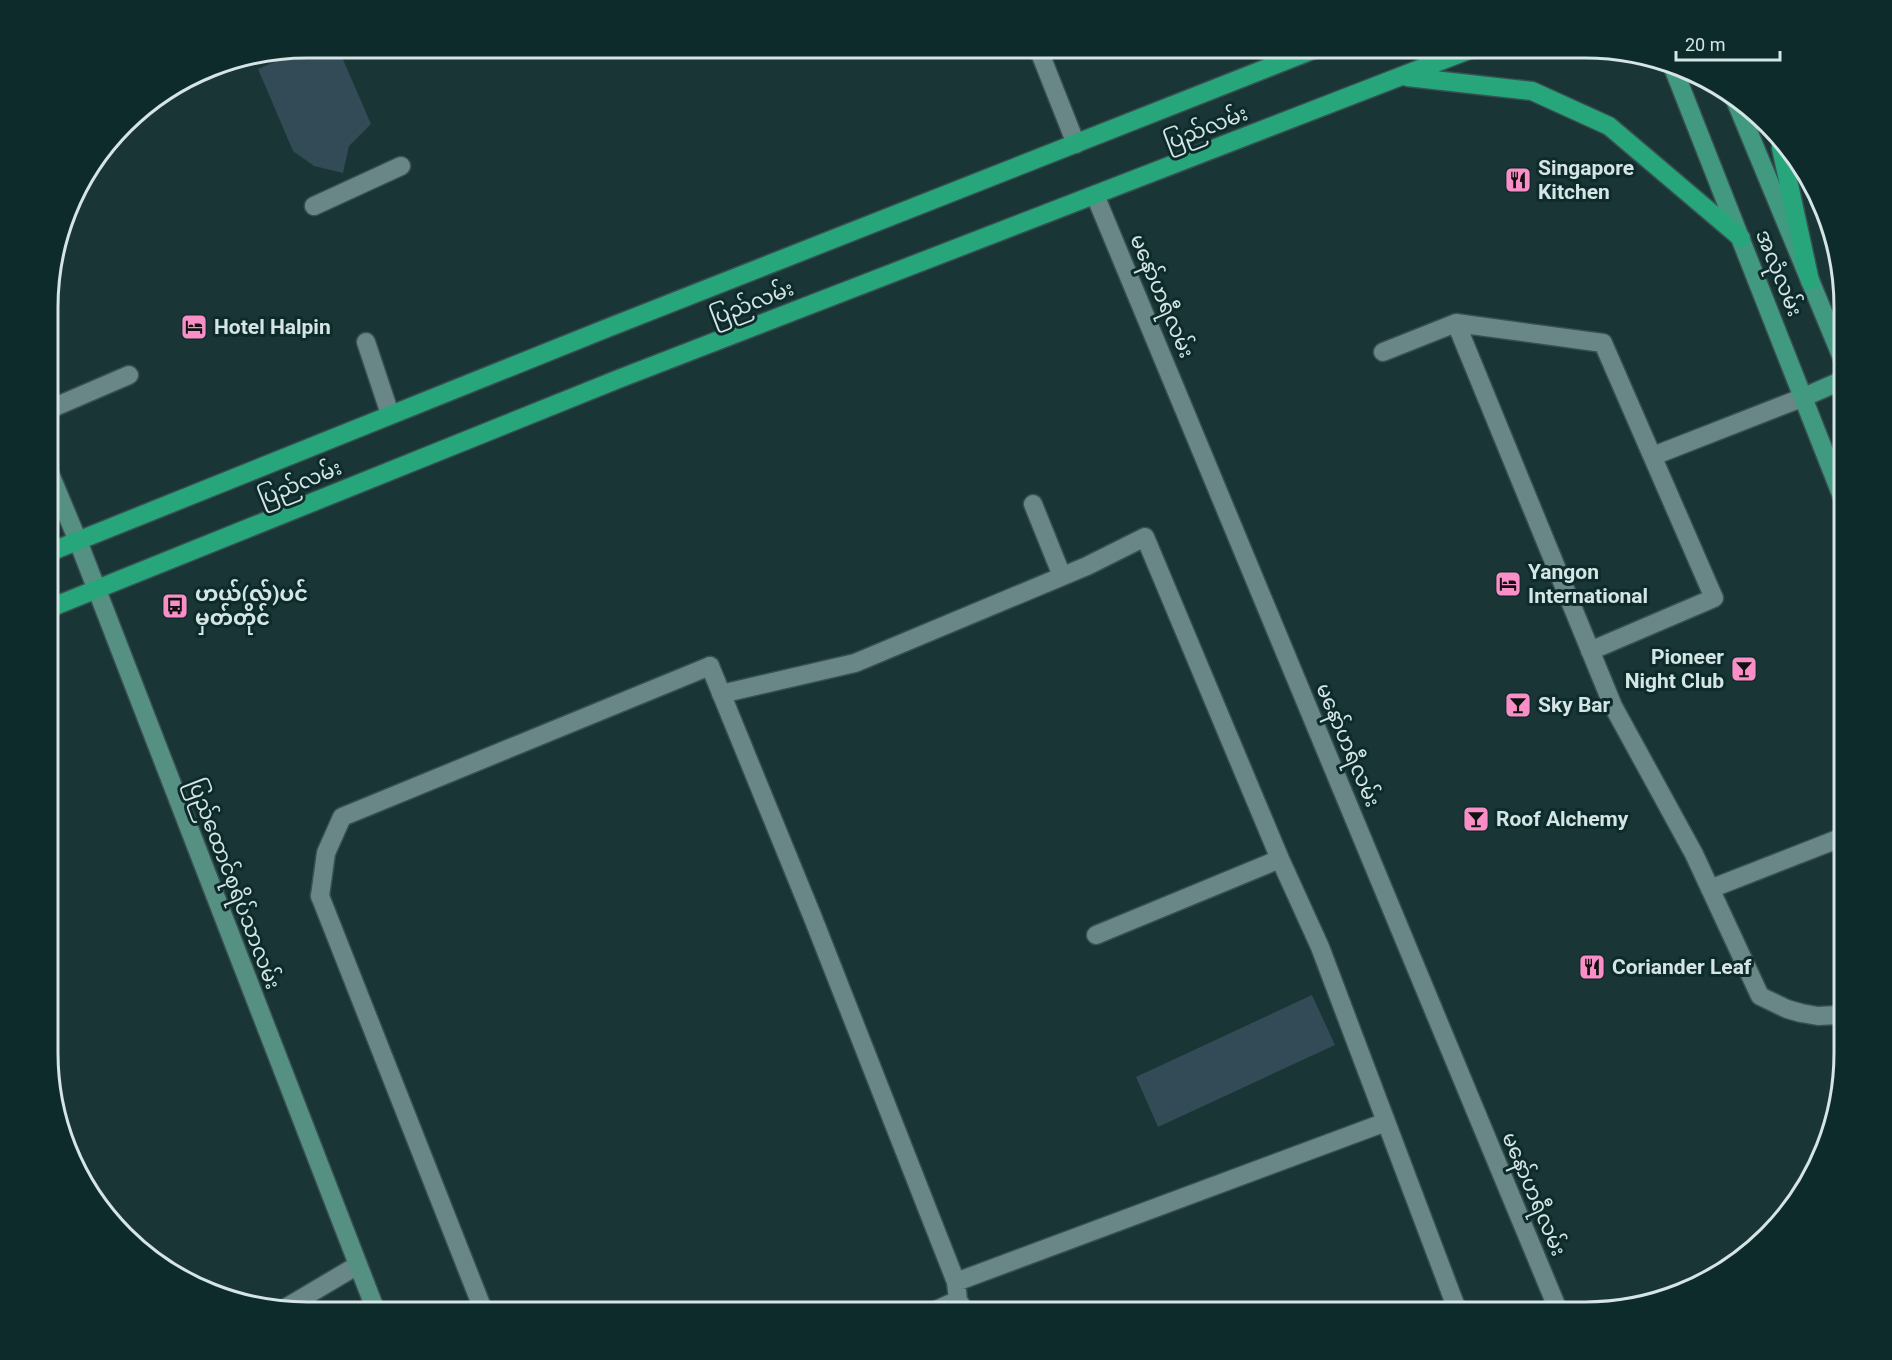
<svg xmlns="http://www.w3.org/2000/svg" width="1892" height="1360" viewBox="0 0 1892 1360" font-family="Roboto,'Noto Sans Myanmar',sans-serif">
  <rect width="100%" height="100%" fill="#193535"/>
  <path fill="#334b56" d="M307 48H338L371 124 349 146 343 173 314 166 293 151 258 69Z
    M1098 48H1119L1101 56Z
    M1312 995 1335 1045 1158 1127 1136 1077Z"/>
  <g fill="none" stroke-linecap="round" stroke-linejoin="round">
    <defs>
      <path id="lane" d="M314 206 401 166
        M1456 323 1613 706 1694 854 1760 996 1787 1009 1801 1013 1818 1016 1838 1015 1843 1012
        M366 342 390 414
        M1383 352 1456 323 1603 343 1714 598 1590 651
        M50 409 129 375
        M1653 456 1804 397
        M1710 889 1843 837
        M320 896 326 853 342 817 710 666"/>
      <path id="street" d="M1038 48 1076 144
        M1095 195 1559 1312
        M1033 504 1062 576
        M710 666 813 918 956 1282 958 1300 965 1312
        M721 694 855 663 1087 566 1145 537 1280 859 1096 935
        M1280 859 1320 947 1458 1312
        M320 896 484 1312
        M956 1282 1386 1122
        M282 1310 358 1265
        M932 1312 958 1300"/>
      <path id="secondary" d="M50 474 78 541 376 1311"/>
      <path id="primary" d="M1672 65 1843 499
        M1734 97 1843 360
        M1804 397 1843 380"/>
      <path id="highway" d="M1407 77 1532 91 1609 126 1741 238
        M1781 148 1810 281
        M50 552 605 329 1318 48
        M50 608 621 378 1474 48"/>
    </defs>
    <use href="#lane" stroke="#385051" stroke-width="21"/>
    <use href="#street" stroke="#385051" stroke-width="21"/>
    <use href="#secondary" stroke="#385051" stroke-width="21"/>
    <use href="#primary" stroke="#385051" stroke-width="21"/>
    <use href="#highway" stroke="#385051" stroke-width="21"/>
    <use href="#lane" stroke="#698787" stroke-width="18"/>
    <use href="#street" stroke="#698787" stroke-width="18"/>
    <use href="#secondary" stroke="#559083" stroke-width="18"/>
    <use href="#primary" stroke="#419980" stroke-width="18"/>
    <use href="#highway" stroke="#27a57b" stroke-width="18"/>
  </g>
  <defs>
    <symbol id="restaurant-square" viewBox="-11 -11 22 22"><rect x="-9" y="-9" width="18" height="18" rx="4" fill="#fa8fc7" stroke="#0e2b2b"/><path d="M-5-6h1v4h1v-4h1v4h1v-4h1v5L-1.5 .5V6h-2V.5L-5-1ZM5-6V6H3V1.5H1.5Q1.5-4 5-6Z" fill="#111"/></symbol>
    <symbol id="hotel-square" viewBox="-11 -11 22 22"><rect x="-9" y="-9" width="18" height="18" rx="4" fill="#fa8fc7" stroke="#0e2b2b"/><path d="M-6-4.5h1.5V1H6V5H4.5V3h-9V5H-6ZM-4 0a1.8 1.8 0 1 1 3.6 0ZM.5 0V-2.5h3Q6-2.5 6 0Z" fill="#111"/></symbol>
    <symbol id="bus-square" viewBox="-11 -11 22 22"><rect x="-9" y="-9" width="18" height="18" rx="4" fill="#fa8fc7" stroke="#0e2b2b"/><path d="M-5-6H5V4H4V6H2V4H-2V6H-4V4H-5ZM-3.5-4V0h7V-4ZM-3.5 1.2v1.5H-2V1.2ZM2 1.2v1.5H3.5V1.2Z" fill="#111"/></symbol>
    <symbol id="bar-square" viewBox="-11 -11 22 22"><rect x="-9" y="-9" width="18" height="18" rx="4" fill="#fa8fc7" stroke="#0e2b2b"/><path d="M-6-5H6L.8 .8V4.5H3.5V6h-7V4.5H-.8V.8Z" fill="#111"/></symbol>
  </defs>
  <g fill-rule="evenodd">
    <use href="#restaurant-square" x="1503" y="165" width="30" height="30"/>
    <use href="#hotel-square" x="179" y="312" width="30" height="30"/>
    <use href="#hotel-square" x="1493" y="569" width="30" height="30"/>
    <use href="#bus-square" x="160" y="591" width="30" height="30"/>
    <use href="#bar-square" x="1729" y="654" width="30" height="30"/>
    <use href="#bar-square" x="1503" y="690" width="30" height="30"/>
    <use href="#bar-square" x="1461" y="804" width="30" height="30"/>
    <use href="#restaurant-square" x="1577" y="952" width="30" height="30"/>
  </g>
  <g text-anchor="middle" dominant-baseline="central" stroke-width="6" stroke-linejoin="round" paint-order="stroke">
    <g font-size="21" fill="#d5e5e5" stroke="#0e2b2b">
      <text transform="translate(1206 128) rotate(-21)">ပြည်လမ်း</text>
      <text transform="translate(1779 273) rotate(68)">အလုံလမ်း</text>
      <text transform="translate(1162 296) rotate(67)">မနော်ဟရီလမ်း</text>
      <text transform="translate(752 303) rotate(-21)">ပြည်လမ်း</text>
      <text transform="translate(300 483) rotate(-22)">ပြည်လမ်း</text>
      <text transform="translate(1348 745) rotate(67)">မနော်ဟရီလမ်း</text>
      <text transform="translate(234 884) rotate(69)">ပြည်ထောင်စုရိပ်သာလမ်း</text>
      <text transform="translate(1534 1194) rotate(67)">မနော်ဟရီလမ်း</text>
    </g>
    <g font-size="21" font-weight="bold" fill="#d5e5e5" stroke="#0e2b2b" text-anchor="start">
      <text x="1538" y="168">Singapore<tspan x="1538" dy="24">Kitchen</tspan></text>
      <text x="214" y="327">Hotel Halpin</text>
      <text x="1528" y="572">Yangon<tspan x="1528" dy="24">International</tspan></text>
      <text x="195" y="594">ဟယ်(လ်)ပင်<tspan x="195" dy="24">မှတ်တိုင်</tspan></text>
      <text x="1724" y="657" text-anchor="end">Pioneer<tspan x="1724" dy="24">Night Club</tspan></text>
      <text x="1538" y="705">Sky Bar</text>
      <text x="1496" y="819">Roof Alchemy</text>
      <text x="1612" y="967">Coriander Leaf</text>
    </g>
  </g>
  <path d="M0 0H1892V1360H0ZM307 58H1585A249 249 0 0 1 1834 307V1053A249 249 0 0 1 1585 1302H307A249 249 0 0 1 58 1053V307A249 249 0 0 1 307 58Z" fill="#0e2b2b" fill-rule="evenodd"/>
  <path fill="none" stroke="#d5e5e5" stroke-width="3" d="M307 58H1585A249 249 0 0 1 1834 307V1053A249 249 0 0 1 1585 1302H307A249 249 0 0 1 58 1053V307A249 249 0 0 1 307 58Z"/>
  <path d="M1676 51v9h104v-9" fill="none" stroke="#d5e5e5" stroke-width="3"/>
  <text x="1685" y="51" font-size="18" fill="#d5e5e5" stroke="#0e2b2b" stroke-width="4.5" paint-order="stroke">20 m</text>
</svg>
